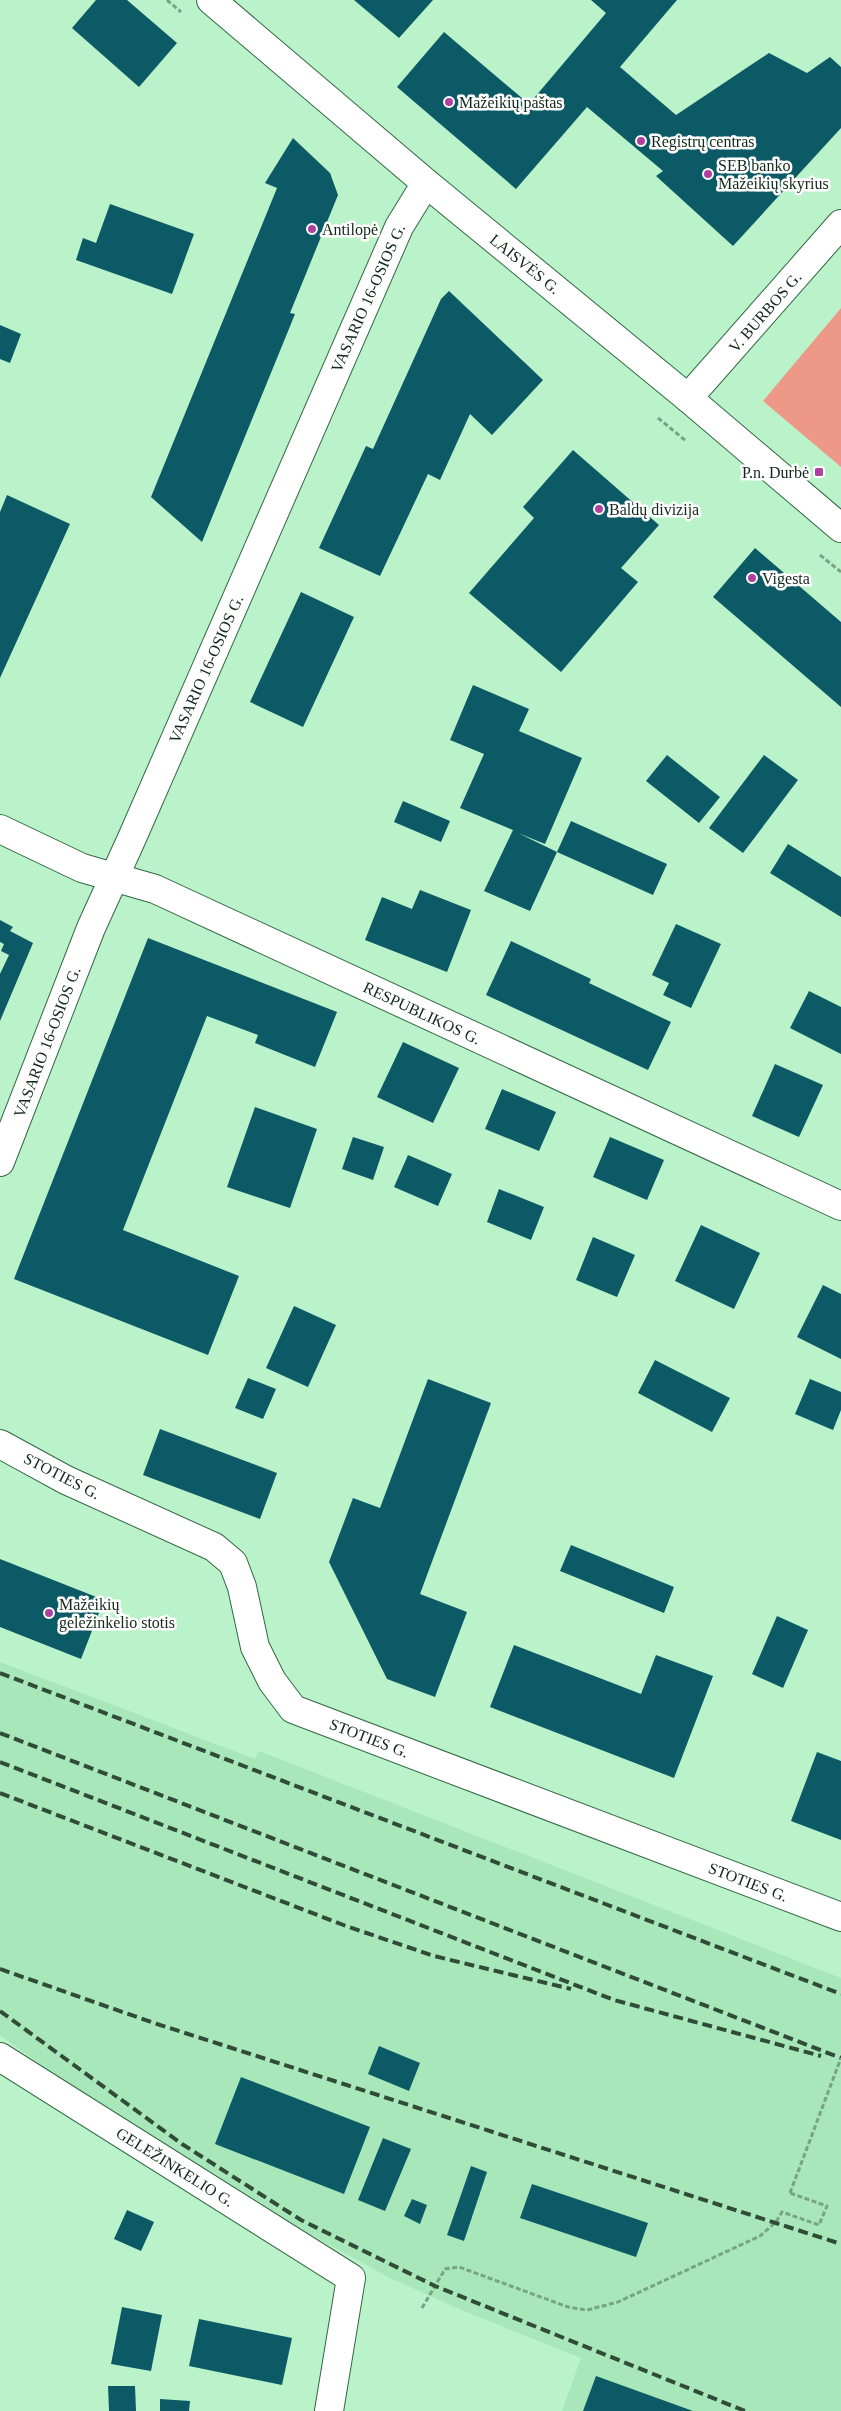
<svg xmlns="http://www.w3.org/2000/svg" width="841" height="2411" viewBox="0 0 841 2411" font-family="'Times New Roman',serif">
  <rect width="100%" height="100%" fill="#baf2c9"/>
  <path fill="#a7e7b9" d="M0 1662 255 1759 259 1751 841 1978V2411H562L581 2358 464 2311 388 2277 337 2249 270 2211 81 2094 0 2035Z"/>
  <path fill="#ee9987" d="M841 308V467L763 401Z"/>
  <path fill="#0d5a67" d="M96 0H127L177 43 139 87 72 28Z
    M354 0H433L399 38Z
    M591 0H677L620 67 676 115 769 53 807 73 830 57 841 67V128L733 246 656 176 663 171 587 107 516 189 397 87 444 32 529 104 606 13Z
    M293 138 330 173 338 195 290 313 295 314 202 542 151 497 277 188 265 183Z
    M110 204 194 234 172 294 76 260 83 238 96 243Z
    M449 291 543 380 492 435 470 414 440 480 428 474 380 576 319 548 366 446 373 449 441 299Z
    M0 325 21 334 10 363 0 359Z
    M573 450 659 525 621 568 638 582 561 672 469 593 534 518 523 507Z
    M7 495 70 524 0 678V512Z
    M755 548 841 622V707L713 597Z
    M301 592 354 617 303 727 250 702Z
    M473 685 529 709 519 731 582 758 545 844 518 833 557 852 530 911 484 891 513 830 460 808 484 754 450 740Z
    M667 755 720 797 699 823 646 781Z
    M764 755 798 780 743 853 709 828Z
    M403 801 450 821 441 842 394 822Z
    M571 821 667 864 653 895 557 852Z
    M788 844 841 877V917L770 873Z
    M420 890 471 910 447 972 365 940 382 897 412 909Z
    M0 920 13 927 10 931 33 943 0 1021V974L9 955 1 951 4 944 0 942Z
    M676 924 721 944 691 1008 663 995 669 983 652 975Z
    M148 938 337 1012 315 1067 255 1043 258 1035 207 1016 123 1230 239 1276 208 1355 14 1279Z
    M511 941 591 979 589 983 671 1022 648 1070 486 995Z
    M809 991 841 1007V1054L790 1028Z
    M403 1042 459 1068 433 1123 377 1097Z
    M775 1064 823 1085 799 1137 752 1116Z
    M502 1089 556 1112 539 1151 485 1129Z
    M255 1107 317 1129 290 1208 227 1187Z
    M353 1137 384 1147 373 1180 342 1169Z
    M610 1137 664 1160 647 1200 593 1177Z
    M408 1155 452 1174 438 1206 394 1187Z
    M499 1189 544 1207 531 1240 487 1222Z
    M701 1225 760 1253 734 1309 675 1281Z
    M593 1237 635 1255 617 1297 576 1280Z
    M823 1285 841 1294V1359L797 1337Z
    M294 1306 336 1325 308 1387 266 1368Z
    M655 1360 730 1398 712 1432 638 1393Z
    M248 1378 276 1389 263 1419 235 1408Z
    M428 1379 491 1403 420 1594 467 1612 435 1697 387 1679 329 1562 353 1498 380 1508Z
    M810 1379 841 1392V1410L833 1430 795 1414Z
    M160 1429 277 1473 260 1519 143 1475Z
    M571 1545 674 1587 664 1613 560 1571Z
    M0 1559 104 1600 81 1659 0 1627Z
    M777 1616 808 1630 783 1688 752 1674Z
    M514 1645 641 1694 656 1655 713 1676 674 1778 490 1707Z
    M817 1752 841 1761V1840L791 1821Z
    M379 2046 420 2063 409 2091 368 2074Z
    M241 2077 370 2127 344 2194 215 2144Z
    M383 2138 411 2149 385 2211 358 2200Z
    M471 2166 487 2172 464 2241 447 2235Z
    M532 2184 648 2223 636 2257 520 2218Z
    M412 2199 427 2205 420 2224 404 2216Z
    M127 2210 154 2222 141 2251 114 2239Z
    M122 2307 162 2315 151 2371 111 2364Z
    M199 2319 292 2338 282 2385 189 2366Z
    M596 2376 693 2411H583Z
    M108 2386H135L136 2411H109Z
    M160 2399 190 2401 189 2411H160Z"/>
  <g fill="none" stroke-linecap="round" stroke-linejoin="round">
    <defs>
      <path id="minor" d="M688 398 841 224
        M0 829 82 868 155 889 841 1206
        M0 1162 91 928 132 838 399 227 426 183
        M0 1444 66 1480 214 1547 233 1563 242 1587 255 1647 272 1681 293 1709 841 1917
        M0 2057 351 2278 329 2411"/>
      <path id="major" d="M211 0 426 183 688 398 841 528"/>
    </defs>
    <use href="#minor" stroke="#336744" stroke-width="30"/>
    <use href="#major" stroke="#336744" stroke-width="30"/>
    <path stroke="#78a384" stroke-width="3" stroke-dasharray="5 2.5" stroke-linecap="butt" d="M167 0 181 12
      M658 418 686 441
      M820 555 841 572
      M422 2308 445 2269 459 2267 568 2307 587 2310 618 2302 760 2236 776 2222 782 2212 819 2225 827 2206 790 2193"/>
    <use href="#minor" stroke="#fff" stroke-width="28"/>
    <use href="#major" stroke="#fff" stroke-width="28"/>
    <path stroke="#304c39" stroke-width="4" stroke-dasharray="10 5" stroke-linecap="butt" d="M0 1673 841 1994
      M0 1733 841 2058
      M0 1762 614 2000 821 2056
      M0 1793 346 1926 434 1956 571 1989
      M0 1969 154 2023 841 2244
      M0 2011 182 2144 301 2220 435 2286 745 2411"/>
    <path stroke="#78a384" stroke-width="3" stroke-dasharray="5 2.5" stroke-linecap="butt" d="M790 2193 841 2058"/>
  </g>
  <g fill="#ae41a0" stroke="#fff" stroke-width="2">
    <circle cx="449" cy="102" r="5"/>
    <circle cx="641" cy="141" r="5"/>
    <circle cx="708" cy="174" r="5"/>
    <circle cx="312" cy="229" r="5"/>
    <rect x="814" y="467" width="10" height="10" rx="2.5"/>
    <circle cx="599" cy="509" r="5"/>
    <circle cx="752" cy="578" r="5"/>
    <circle cx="49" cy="1613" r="5"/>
  </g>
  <g text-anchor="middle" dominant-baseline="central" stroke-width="5" stroke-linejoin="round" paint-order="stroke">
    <g font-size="16" fill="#122819" stroke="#fff" text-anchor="start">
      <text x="459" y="102">Mažeikių paštas</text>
      <text x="651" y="141">Registrų centras</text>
      <text x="718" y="165">SEB banko<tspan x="718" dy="18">Mažeikių skyrius</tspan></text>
      <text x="322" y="229">Antilopė</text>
      <text x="809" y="472" text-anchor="end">P.n. Durbė</text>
      <text x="609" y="509">Baldų divizija</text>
      <text x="762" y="578">Vigesta</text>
      <text x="59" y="1604">Mažeikių<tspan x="59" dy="18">geležinkelio stotis</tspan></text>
    </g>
    <g font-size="16" fill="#122819" stroke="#fff">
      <text transform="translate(525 264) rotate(39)">LAISVĖS G.</text>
      <text transform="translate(368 298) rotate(-66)">VASARIO 16-OSIOS G.</text>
      <text transform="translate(765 312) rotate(-49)">V. BURBOS G.</text>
      <text transform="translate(206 669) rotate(-66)">VASARIO 16-OSIOS G.</text>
      <text transform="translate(422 1013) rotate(25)">RESPUBLIKOS G.</text>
      <text transform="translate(47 1042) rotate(-69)">VASARIO 16-OSIOS G.</text>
      <text transform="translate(62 1476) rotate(27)">STOTIES G.</text>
      <text transform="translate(369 1738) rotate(21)">STOTIES G.</text>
      <text transform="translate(748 1882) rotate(21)">STOTIES G.</text>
      <text transform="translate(175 2167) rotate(32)">GELEŽINKELIO G.</text>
    </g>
  </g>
</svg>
